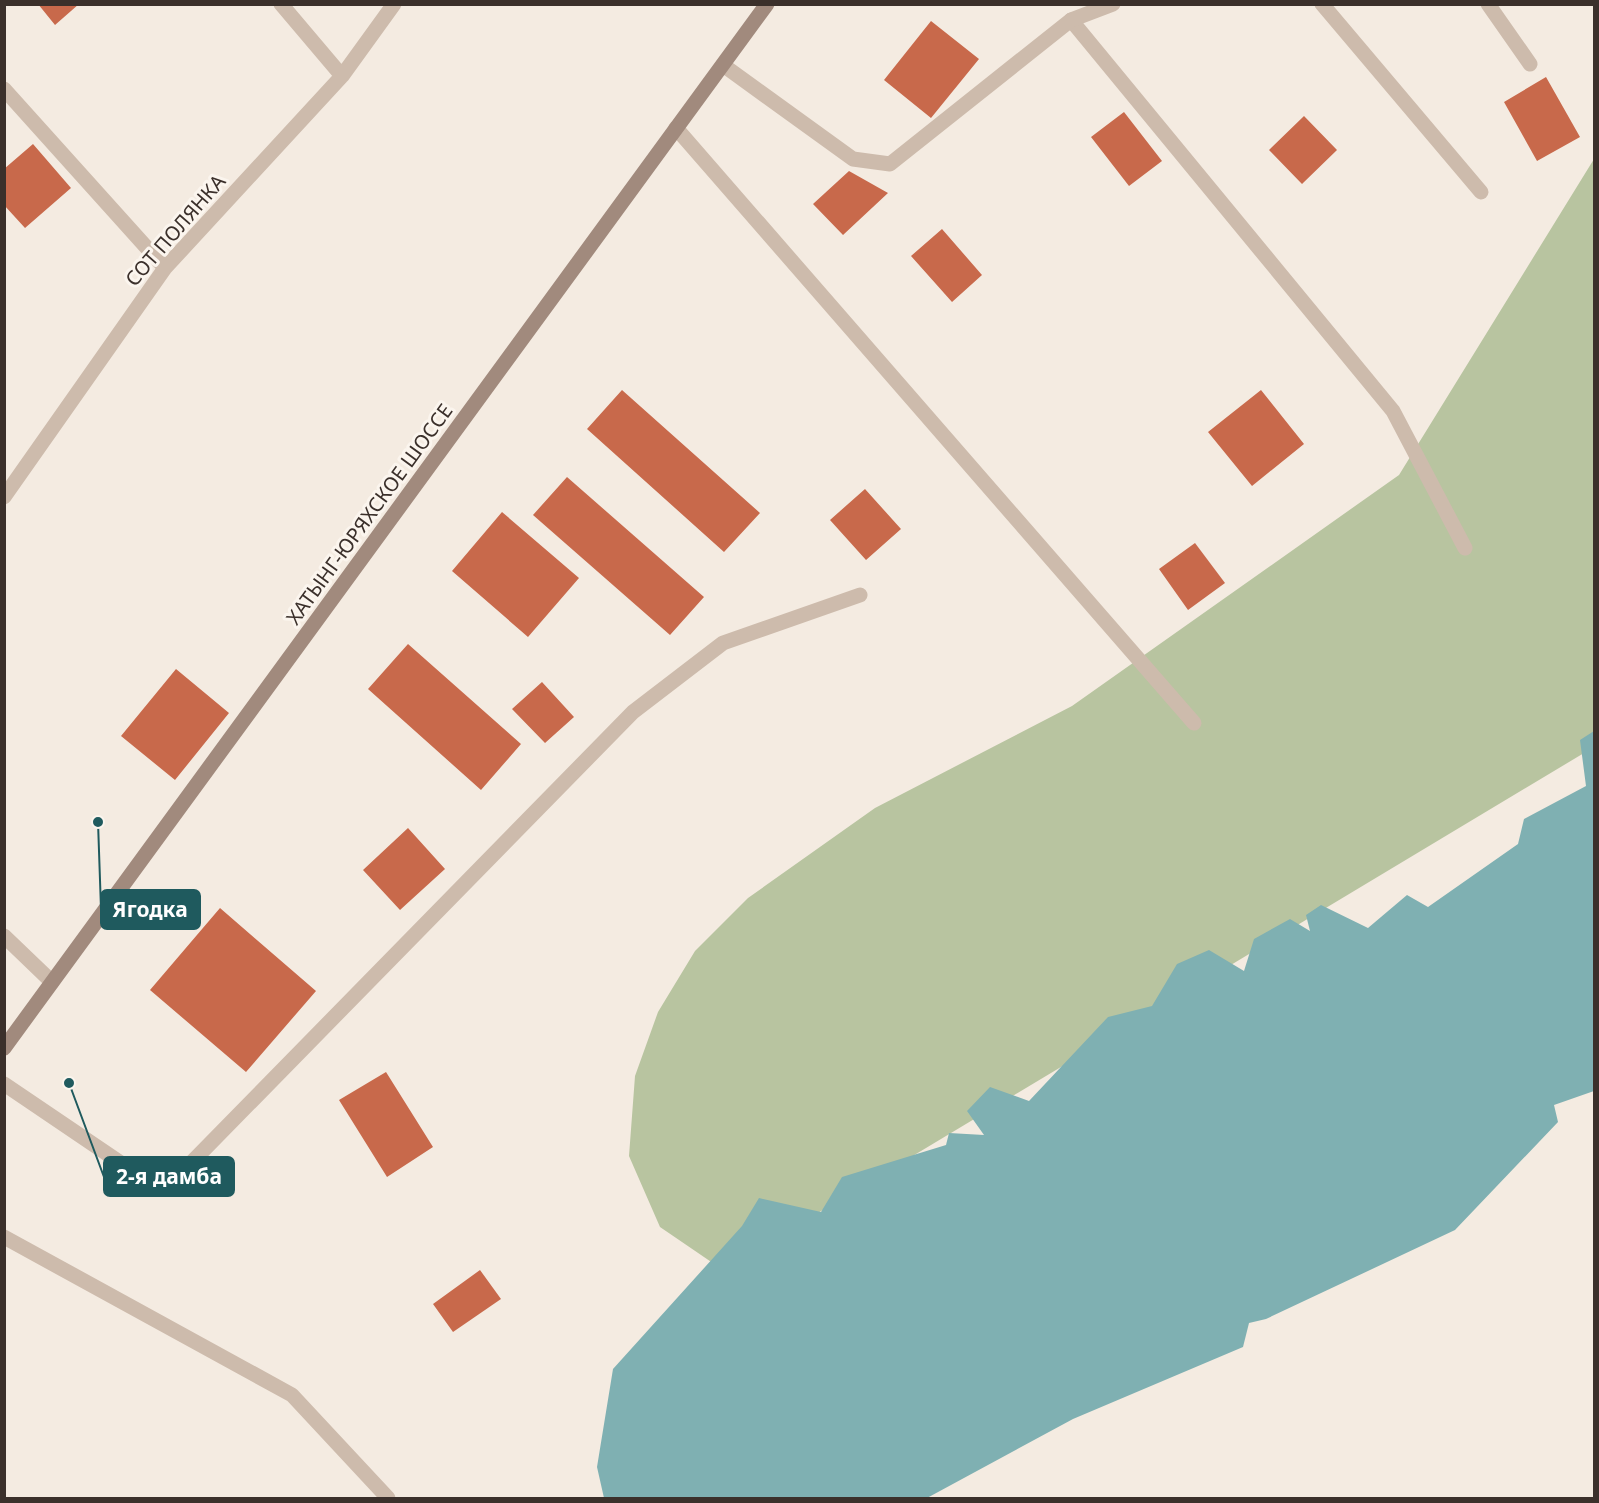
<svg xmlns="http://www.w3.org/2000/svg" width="1599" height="1503" viewBox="0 0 1599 1503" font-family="'Noto Sans',sans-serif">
  <rect width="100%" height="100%" fill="#f4ebe1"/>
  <path fill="#b8c4a0" d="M1594 159V747L723 1270 660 1227 629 1156 635 1076 658 1012 695 951 748 898 875 808 1072 706 1399 475Z"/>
  <path fill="#7fb0b2" d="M1594 731V1091L1554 1105 1558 1122 1455 1230 1266 1319 1249 1323 1243 1347 1073 1419 927 1498H604L597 1467 613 1369 742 1226 759 1198 821 1212 842 1177 946 1145 949 1133 984 1135 967 1111 990 1087 1029 1101 1108 1017 1152 1006 1177 964 1209 950 1244 971 1254 939 1290 919 1310 931 1306 915 1321 905 1368 928 1407 895 1428 907 1518 844 1524 819 1586 786 1580 740Z"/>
  <path fill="#c8694b" d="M38 4H79L55 25Z
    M931 21 979 59 931 118 884 80Z
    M1546 77 1580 137 1537 161 1504 102Z
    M1124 112 1162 161 1129 186 1091 137Z
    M1304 116 1337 150 1302 184 1269 150Z
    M33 144 71 188 25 228 4 205V169Z
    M849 171 888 193 843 235 813 204Z
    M942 229 982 275 952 302 911 256Z
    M622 390 760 513 724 552 587 429Z
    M1261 390 1304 444 1252 486 1208 432Z
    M567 477 704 597 670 635 533 515Z
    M865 489 901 529 866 560 830 520Z
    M502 512 579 578 528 637 452 571Z
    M1195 543 1225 583 1188 610 1159 569Z
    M408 644 521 744 481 790 368 689Z
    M176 669 229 713 175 780 121 736Z
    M542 682 574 717 545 743 512 709Z
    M408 828 445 869 400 910 363 870Z
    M220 908 316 991 246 1072 150 990Z
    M386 1072 433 1147 387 1177 339 1100Z
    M480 1270 501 1299 453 1332 433 1304Z"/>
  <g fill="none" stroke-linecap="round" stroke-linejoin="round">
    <path stroke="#cdbbac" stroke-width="15" d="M1322 4 1481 192
      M1488 4 1530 64
      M1071 20 1393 411 1465 548
      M676 128 1194 723"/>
    <path stroke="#cdbbac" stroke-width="15" d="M281 4 342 76
      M723 65 853 159 890 164 1071 20 1113 4
      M4 89 165 268
      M4 497 165 268 342 76 394 4
      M4 936 52 982
      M4 1084 137 1174 164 1179 190 1164 633 712 723 643 860 595
      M4 1237 292 1395 388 1498"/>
    <path stroke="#a18a7d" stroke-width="15" d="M4 1048 767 4"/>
  </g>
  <g text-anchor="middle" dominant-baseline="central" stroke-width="6" stroke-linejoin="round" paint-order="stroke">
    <g font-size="20" fill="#3b302b" stroke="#fbf5ee">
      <text transform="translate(175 230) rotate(-49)">СОТ ПОЛЯНКА</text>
      <text transform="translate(369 514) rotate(-54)">ХАТЫНГ-ЮРЯХСКОЕ ШОССЕ</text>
    </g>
  </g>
  <path fill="none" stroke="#1f5a5e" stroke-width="2" d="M98 822L101 909M69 1083L104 1177"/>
  <g fill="#1f5a5e" stroke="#fbf5ee" stroke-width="2">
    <circle cx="98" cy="822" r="6"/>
    <circle cx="69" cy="1083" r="6"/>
  </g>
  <g fill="#1f5a5e" stroke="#1f5a5e" stroke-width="2">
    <rect x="101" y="890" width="99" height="39" rx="6"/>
    <rect x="104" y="1157" width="130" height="39" rx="6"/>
  </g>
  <g font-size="21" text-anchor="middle" font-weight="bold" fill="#fff">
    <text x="150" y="917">Ягодка</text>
    <text x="169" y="1184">2-я дамба</text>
  </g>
  <rect width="1599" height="1503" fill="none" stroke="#3b302b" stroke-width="12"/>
</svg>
